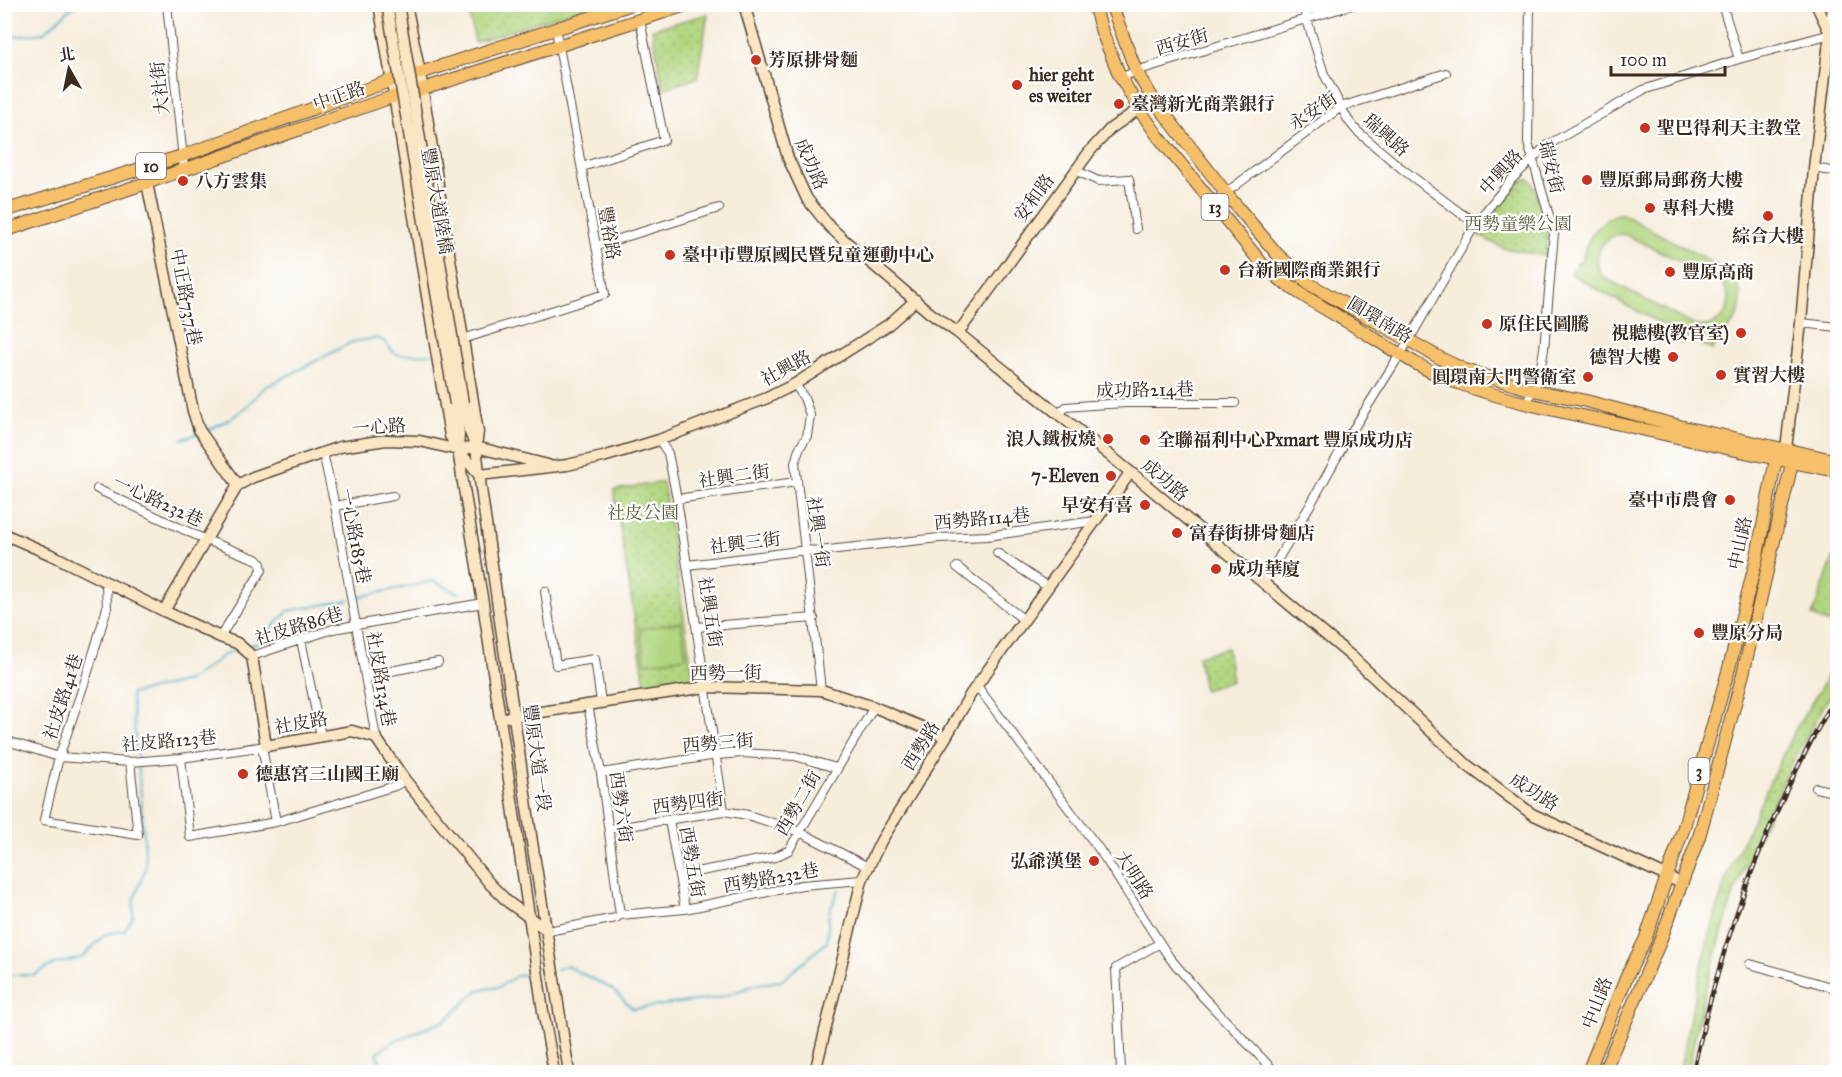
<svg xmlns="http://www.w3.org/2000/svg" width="1842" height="1077" viewBox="0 0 1842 1077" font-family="'IM FELL Great Primer','Noto Serif TC',serif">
  <defs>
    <pattern id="park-dots" width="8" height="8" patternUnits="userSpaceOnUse" patternTransform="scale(1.5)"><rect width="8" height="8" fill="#b1d67f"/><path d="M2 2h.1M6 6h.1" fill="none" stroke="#99b86d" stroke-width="1.8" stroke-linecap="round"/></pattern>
  </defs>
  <rect width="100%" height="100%" fill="#fff"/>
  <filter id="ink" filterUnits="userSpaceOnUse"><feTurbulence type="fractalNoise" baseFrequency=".0167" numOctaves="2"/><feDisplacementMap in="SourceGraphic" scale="12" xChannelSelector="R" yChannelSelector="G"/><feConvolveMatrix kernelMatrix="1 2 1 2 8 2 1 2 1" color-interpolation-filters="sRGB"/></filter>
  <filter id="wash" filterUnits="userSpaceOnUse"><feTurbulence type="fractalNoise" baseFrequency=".008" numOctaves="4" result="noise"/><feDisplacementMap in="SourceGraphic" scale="24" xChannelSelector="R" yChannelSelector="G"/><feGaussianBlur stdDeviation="1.35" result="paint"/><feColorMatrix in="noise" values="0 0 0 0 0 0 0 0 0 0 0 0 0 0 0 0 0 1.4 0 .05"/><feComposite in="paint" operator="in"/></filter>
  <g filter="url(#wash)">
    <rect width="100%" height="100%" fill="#f6eddb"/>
    <path fill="url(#park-dots)" stroke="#76804e" stroke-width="1.5" d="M477 4H586V7L475 42 468 7Z
      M708 14 697 78 663 89 652 29Z
      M1528 179 1532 181 1547 231V256L1503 248 1478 235 1489 219 1523 180Z
      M663 482 694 682 646 690 614 490Z
      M1837 548V627L1812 616Z
      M1227 648 1232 681 1204 690 1198 656Z
      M1837 655V682L1788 771 1745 866 1732 899 1702 1002 1688 1072H1679L1690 1017 1707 944 1727 875 1792 735 1823 684Z"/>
    <path fill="#b1d67f" stroke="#76804e" stroke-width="1.5" fill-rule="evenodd" d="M1620 213 1730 272C1749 295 1741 325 1715 338L1717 342 1712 350 1629 307 1571 274 1576 264 1582 261C1586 239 1598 220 1620 213ZM1624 234 1719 280C1741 301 1722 333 1693 325L1603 277C1590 258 1601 235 1624 234Z
      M681 622 686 657 645 663 640 629Z"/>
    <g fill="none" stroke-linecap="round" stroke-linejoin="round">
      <path stroke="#44abc4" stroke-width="2" d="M4 38 43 33 76 4
        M205 432 233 417 247 406 264 388 352 342 377 338 385 342 394 353 399 355 432 354
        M182 439 197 434
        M354 598 434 581 458 593
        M246 647 257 643 288 611 349 600
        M556 969 567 966 612 989 633 1009 718 998 758 984 781 981 827 942 829 912 839 890
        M4 975H34L54 964 82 958 105 934 124 931 133 917 134 900 146 867 141 796 131 694 188 681 227 653 238 649
        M372 1072 380 1064 377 1053 392 1042 446 1020 478 990 499 987 516 976 532 973"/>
    </g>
  </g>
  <g filter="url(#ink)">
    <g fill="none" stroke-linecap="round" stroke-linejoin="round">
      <defs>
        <path id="street" d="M167 4 184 169
          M1302 4 1324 74 1348 120 1357 131 1401 168 1459 212 1476 223
          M1722 4 1739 59
          M1830 32 1832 4
          M1121 78 1136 71 1355 4
          M582 167 664 140 640 20
          M1814 168 1838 172
          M1075 170 1098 181 1129 179 1136 229
          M1212 203 1341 107 1446 73
          M596 246 719 208
          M1801 323 1838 327
          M463 339 605 294 556 30
          M795 384 804 398 810 415 807 436 799 449 795 463 821 690
          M1526 403 1539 378 1544 349 1554 233 1528 143 1530 4
          M1058 414 1066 407 1091 405 1126 403H1235
          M659 440 668 453 677 499 724 811
          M323 453 335 506 376 738
          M97 489 206 540 258 560 261 564 262 570 220 637
          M677 499 796 482
          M335 506 393 496
          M997 553 1048 587
          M688 565 806 550 819 551 939 538 987 536 1095 521
          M957 567 1024 620
          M106 584 107 608 86 678 59 757 44 820 138 835 130 762
          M1263 584 1309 507 1347 439 1409 340 1476 223 1512 179 1546 146 1643 90 1739 59 1838 32
          M545 591 556 665 595 659 601 702
          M697 627 814 618
          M301 640 321 736
          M252 656 333 629 483 603
          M365 676 438 662
          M977 686 1099 849 1169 957 1203 997 1275 1072
          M588 705 601 773 620 915
          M4 740 59 757 130 762 181 758 266 746
          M262 747 276 822
          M181 758 190 837 276 822 395 786 405 780
          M601 773 717 755 742 753 795 756 836 768
          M1816 788 1838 793
          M669 820 685 909
          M609 829 724 811 748 815 800 832 868 867
          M680 875 775 857 789 850 874 707
          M548 931 616 918 620 915 685 909 802 885 862 880
          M1750 964 1838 989
          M1121 1070 1116 968 1160 943"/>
        <path id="secondary" d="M379 4 450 436 458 450 479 475 567 465 603 457 659 440 767 398 795 384 888 325 916 300
          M406 4 420 73 478 432 476 447 481 489 532 842 569 1072
          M744 4 788 158 807 199 829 226 844 240 930 313 958 333 1139 479 1351 656 1467 765 1532 814 1681 883
          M144 168 193 411 199 430 238 485
          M958 333 1090 151 1110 129 1153 99
          M463 403 469 430 476 447
          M455 404 459 434 458 450 464 489 483 603 543 1011 554 1072
          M1786 449 1801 323 1814 168 1830 33 1816 4
          M4 534 56 557 164 611 220 637 237 643 252 656 266 746 352 731 376 738 405 780 490 884 508 902 548 931
          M164 611 238 485 253 477 340 447 386 440 420 441 458 450 476 447 548 465
          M508 717 706 687 821 690 874 707 946 737
          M815 1072 862 880 881 841 946 737 970 695 1130 473"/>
        <path id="primary" d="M1094 4 1102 32 1119 74 1139 109 1158 136 1263 265C1288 288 1317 304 1346 321 1383 343 1420 370 1461 384 1511 402 1564 412 1615 423 1689 440 1763 457 1838 471
          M1111 4 1136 71 1153 99 1229 197 1278 255 1311 285 1440 358 1465 370 1533 390 1586 401 1683 427 1838 461
          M4 211 182 156 392 80 420 73 632 4
          M4 231 146 183 395 96 423 89 689 4
          M1588 1072 1627 976 1645 940 1683 830 1729 668 1756 561 1776 459 1781 454
          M1604 1072 1659 944 1699 837 1743 674 1792 463"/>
      </defs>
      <use href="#street" stroke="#57473a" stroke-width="10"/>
      <use href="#secondary" stroke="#57473a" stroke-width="13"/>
      <use href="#primary" stroke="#57473a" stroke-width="14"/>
      <use href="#street" stroke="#fff" stroke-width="8"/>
      <use href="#secondary" stroke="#fbe6c4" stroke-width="10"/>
      <use href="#primary" stroke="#f6c06b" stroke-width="12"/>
      <defs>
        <path id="rail" d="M1693 1072C1723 934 1766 816 1838 693"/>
      </defs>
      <use href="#rail" stroke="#3b2a1e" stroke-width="4.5"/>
      <use href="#rail" stroke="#fff" stroke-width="2" stroke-dasharray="7" stroke-linecap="butt"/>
      <defs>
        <path id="secondary-bridge" d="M387 4 455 404
          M398 4 463 403"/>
      </defs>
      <use href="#secondary-bridge" stroke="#57473a" stroke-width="13" stroke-linecap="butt"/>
      <use href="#secondary-bridge" stroke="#fbe6c4" stroke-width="10"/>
    </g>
  </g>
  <g fill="#c8321e" stroke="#fff" stroke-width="2">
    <circle cx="756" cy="60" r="6"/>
    <circle cx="1017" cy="85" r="6"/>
    <circle cx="1119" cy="104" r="6"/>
    <circle cx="1645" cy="128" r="6"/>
    <circle cx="1587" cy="180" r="6"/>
    <circle cx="183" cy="181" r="6"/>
    <circle cx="1650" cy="208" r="6"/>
    <circle cx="1768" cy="216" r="6"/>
    <circle cx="670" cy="255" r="6"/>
    <circle cx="1225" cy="270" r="6"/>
    <circle cx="1670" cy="272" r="6"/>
    <circle cx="1487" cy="324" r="6"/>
    <circle cx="1741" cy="333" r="6"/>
    <circle cx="1673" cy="357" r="6"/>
    <circle cx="1721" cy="375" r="6"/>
    <circle cx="1588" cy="377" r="6"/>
    <circle cx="1108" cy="439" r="6"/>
    <circle cx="1145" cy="440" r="6"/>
    <circle cx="1111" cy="476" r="6"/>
    <circle cx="1730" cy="500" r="6"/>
    <circle cx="1145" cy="505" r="6"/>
    <circle cx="1177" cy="533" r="6"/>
    <circle cx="1216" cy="569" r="6"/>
    <circle cx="1699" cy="633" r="6"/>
    <circle cx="243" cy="774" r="6"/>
    <circle cx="1094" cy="861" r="6"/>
  </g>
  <g text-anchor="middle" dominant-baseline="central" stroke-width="4.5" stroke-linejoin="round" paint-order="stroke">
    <g fill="#fff" stroke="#766a62" stroke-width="1.5">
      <rect x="136" y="153" width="30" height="26" rx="4.5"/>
      <rect x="1201.5" y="194" width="27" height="26" rx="4.5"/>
      <rect x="1688.5" y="758" width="21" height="26" rx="4.5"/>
    </g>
    <g font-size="16" font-weight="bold" fill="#3b2a1e">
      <text x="151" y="166">10</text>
      <text x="1215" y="207">13</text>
      <text x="1699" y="771">3</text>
    </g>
    <g font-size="18" fill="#3b2a1e" stroke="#fff">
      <text transform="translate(1182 42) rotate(-16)">西安街</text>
      <text transform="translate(160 88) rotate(-96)">大社街</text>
      <text transform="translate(339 96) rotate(-19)">中正路</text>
      <text transform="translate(1313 111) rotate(-34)">永安街</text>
      <text transform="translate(1386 135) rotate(42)">瑞興路</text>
      <text transform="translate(811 164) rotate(66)">成功路</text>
      <text transform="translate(1551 167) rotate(76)">瑞安街</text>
      <text transform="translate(1501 172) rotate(-47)">中興路</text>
      <text transform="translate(1034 198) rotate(-54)">安和路</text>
      <text transform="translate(437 201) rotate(80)">豐原大道陸橋</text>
      <text transform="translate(609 233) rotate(80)">豐裕路</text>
      <text transform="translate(186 297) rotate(79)">中正路737巷</text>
      <text transform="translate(1380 320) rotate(31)">圓環南路</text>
      <text transform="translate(786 368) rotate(-29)">社興路</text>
      <text transform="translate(1145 390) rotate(-1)">成功路214巷</text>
      <text transform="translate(379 427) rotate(-4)">一心路</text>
      <text transform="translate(734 476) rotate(-8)">社興二街</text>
      <text transform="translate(1165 480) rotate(40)">成功路</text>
      <text transform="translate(158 501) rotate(25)">一心路232巷</text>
      <text transform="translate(982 519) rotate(-5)">西勢路114巷</text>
      <text transform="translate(818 532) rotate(82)">社興一街</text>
      <text transform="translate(355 536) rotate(79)">一心路185巷</text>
      <text transform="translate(745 543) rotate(-7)">社興三街</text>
      <text transform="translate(1740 543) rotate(-78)">中山路</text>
      <text transform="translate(710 612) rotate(81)">社興五街</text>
      <text transform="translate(299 626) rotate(-17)">社皮路86巷</text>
      <text transform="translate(726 673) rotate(-1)">西勢一街</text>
      <text transform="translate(381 679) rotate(80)">社皮路134巷</text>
      <text transform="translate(63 697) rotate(-72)">社皮路41巷</text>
      <text transform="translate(301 723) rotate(-10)">社皮路</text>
      <text transform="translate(169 741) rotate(-5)">社皮路123巷</text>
      <text transform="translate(718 743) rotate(-5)">西勢三街</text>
      <text transform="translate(921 746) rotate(-58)">西勢路</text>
      <text transform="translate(537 758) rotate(82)">豐原大道一段</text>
      <text transform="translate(1534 792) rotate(32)">成功路</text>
      <text transform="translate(688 803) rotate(-7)">西勢四街</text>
      <text transform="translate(798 803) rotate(-60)">西勢二街</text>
      <text transform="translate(621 807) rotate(82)">西勢六街</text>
      <text transform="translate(692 862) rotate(80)">西勢五街</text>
      <text transform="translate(1134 875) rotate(57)">大明路</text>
      <text transform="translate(771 878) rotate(-10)">西勢路232巷</text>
      <text transform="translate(1597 1003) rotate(-69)">中山路</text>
    </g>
    <g font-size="18" font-weight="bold" fill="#3b2a1e" stroke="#fff" text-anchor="start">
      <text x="768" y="60">芳原排骨麵</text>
      <text x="1029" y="75">hier geht<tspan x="1029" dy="21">es weiter</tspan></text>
      <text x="1131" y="104">臺灣新光商業銀行</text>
      <text x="1657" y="128">聖巴得利天主教堂</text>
      <text x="1599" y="180">豐原郵局郵務大樓</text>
      <text x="195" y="181">八方雲集</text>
      <text x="1662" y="208">專科大樓</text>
      <text x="1768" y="236" text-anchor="middle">綜合大樓</text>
      <text x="682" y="255">臺中市豐原國民暨兒童運動中心</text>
      <text x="1237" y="270">台新國際商業銀行</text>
      <text x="1682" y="272">豐原高商</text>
      <text x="1499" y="324">原住民圖騰</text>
      <text x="1729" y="333" text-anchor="end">視聽樓(教官室)</text>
      <text x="1661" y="357" text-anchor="end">德智大樓</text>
      <text x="1733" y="375">實習大樓</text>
      <text x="1576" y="377" text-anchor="end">圓環南大門警衛室</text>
      <text x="1096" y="439" text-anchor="end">浪人鐵板燒</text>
      <text x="1157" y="440">全聯福利中心Pxmart 豐原成功店</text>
      <text x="1099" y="476" text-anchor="end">7-Eleven</text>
      <text x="1718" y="500" text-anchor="end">臺中市農會</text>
      <text x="1133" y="505" text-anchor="end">早安有喜</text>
      <text x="1189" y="533">富春街排骨麵店</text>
      <text x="1228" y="569">成功華廈</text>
      <text x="1711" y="633">豐原分局</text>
      <text x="255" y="774">德惠宮三山國王廟</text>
      <text x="1082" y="861" text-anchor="end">弘爺漢堡</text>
    </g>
    <g font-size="18" fill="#5e5e3b" stroke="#fff">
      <text x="1518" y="224">西勢童樂公園</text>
      <text x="643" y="513">社皮公園</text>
    </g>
  </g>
  <rect width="1842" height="1077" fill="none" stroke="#fff" stroke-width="24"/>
  <g transform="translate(69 69) rotate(351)" stroke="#ffffff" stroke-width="4.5" paint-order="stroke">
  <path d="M0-4.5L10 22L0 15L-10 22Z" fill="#3b2a1e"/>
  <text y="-9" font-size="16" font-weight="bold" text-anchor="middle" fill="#3b2a1e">北</text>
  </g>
  <path d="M1611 66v9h114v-9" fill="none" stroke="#3b2a1e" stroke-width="3"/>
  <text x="1620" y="66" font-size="18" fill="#3b2a1e" stroke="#ffffff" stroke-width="4.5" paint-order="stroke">100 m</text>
</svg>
